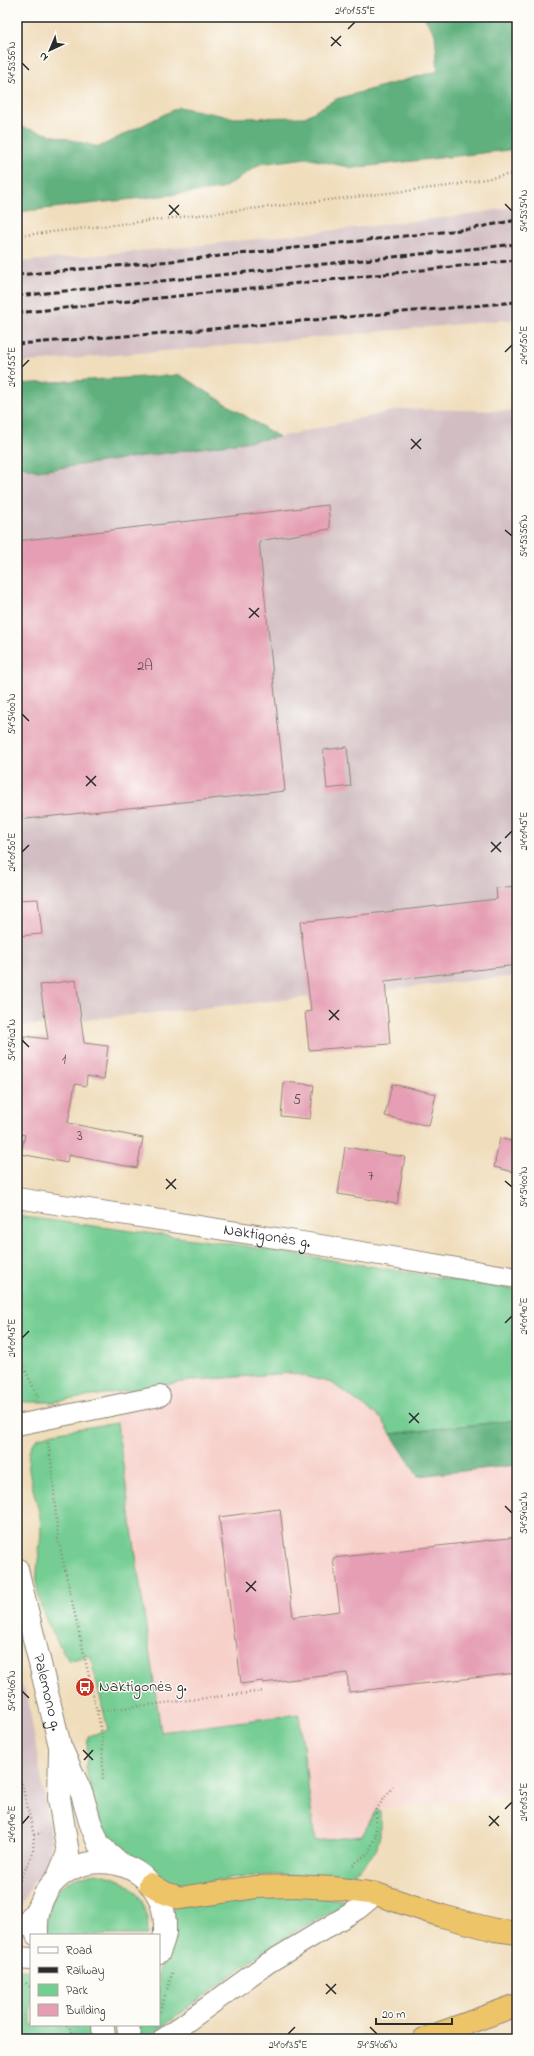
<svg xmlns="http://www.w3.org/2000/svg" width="534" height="2056" viewBox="0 0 534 2056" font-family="'Indie Flower',sans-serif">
  <rect width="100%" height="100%" fill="#fdfcf7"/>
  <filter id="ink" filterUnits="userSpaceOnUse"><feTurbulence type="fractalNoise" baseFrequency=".025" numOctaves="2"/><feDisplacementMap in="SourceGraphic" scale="8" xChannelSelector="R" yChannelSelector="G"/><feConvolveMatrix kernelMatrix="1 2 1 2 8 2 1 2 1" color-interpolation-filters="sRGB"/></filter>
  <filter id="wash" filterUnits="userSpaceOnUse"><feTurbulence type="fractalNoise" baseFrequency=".012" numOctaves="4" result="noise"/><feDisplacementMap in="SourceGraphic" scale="16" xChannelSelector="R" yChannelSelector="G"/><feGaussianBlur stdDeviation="0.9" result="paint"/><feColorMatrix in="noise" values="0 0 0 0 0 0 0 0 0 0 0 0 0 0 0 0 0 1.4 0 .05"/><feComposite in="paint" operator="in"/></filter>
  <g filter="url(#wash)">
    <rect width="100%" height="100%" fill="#f0ddbc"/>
    <path fill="#f7d0ca" d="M291 1373 332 1383 382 1419 418 1476 517 1465V1794L376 1810 362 1836 315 1841 299 1714 161 1732 117 1423 109 1395 196 1380Z"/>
    <path fill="#d2bec2" d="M517 206V319L201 348 17 363V262L185 247 467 215Z
      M402 409 517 411V976L17 1027V464L38 471 279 437Z
      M17 1677 28 1699 50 1829 51 1846 48 1863 31 1886 17 1914Z"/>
    <path fill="#74cd93" stroke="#507c5f" d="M17 1216 239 1245 517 1290V1420L391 1434 382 1419 332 1383 291 1373 196 1380 53 1402H23L17 1396Z
      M117 1423 161 1732 299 1714 315 1841 362 1836 376 1810H380V1835L376 1850 365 1864 353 1873 339 1878 278 1875 236 1877 184 1888 168 1885 109 1846 92 1801 86 1767 88 1736 108 1730 90 1655 69 1661C57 1641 44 1621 39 1598 32 1572 44 1543 40 1517 37 1496 17 1454 37 1439 46 1432 103 1425 117 1423Z
      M96 1873C134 1880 148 1897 148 1935H45C52 1895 52 1881 96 1873Z
      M281 1891 348 1901 347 1904 301 1928 263 1952 146 2039H135L134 2025H159V1971L167 1953 172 1909 174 1907Z
      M17 1968 31 1972V2025H89L92 2039H17Z"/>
    <path fill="#5fb07d" stroke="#456e54" d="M424 17H517V149L353 168 306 158 260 164 222 189 17 212V126L99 147 179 107 235 118 305 117 336 99 438 71 435 34Z
      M180 375 279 437 38 471 17 464V384Z
      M517 1420V1465L418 1476 391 1434Z"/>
    <g id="blocks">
      <path fill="#e59eb3" d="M328 505 330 529 259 541 285 791 17 820V541Z
        M347 747 351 786 327 789 323 750Z
        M517 886V965L385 981 390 1044 309 1050 305 1012 311 1011 300 922 497 899 496 888Z
        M38 899 42 934 17 936V900Z
        M76 980 84 1043 108 1046 104 1079 87 1076 86 1086 75 1084 68 1123 143 1138 137 1168 68 1155 67 1163 21 1154 25 1135 17 1133V1097L24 1036 48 1039 40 985Z
        M284 1082 314 1085 310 1119 281 1116Z
        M392 1084 436 1094 429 1126 385 1116Z
        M500 1138 517 1143V1173L494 1167Z
        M345 1147 405 1157 397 1204 338 1194Z
        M280 1509 293 1617 340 1611 333 1558 517 1537V1673L349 1692 347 1673 263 1683V1681L241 1684 236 1640H234L219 1517Z"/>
    </g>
  </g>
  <g filter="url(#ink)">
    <use href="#blocks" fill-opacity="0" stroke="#8e8474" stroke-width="1"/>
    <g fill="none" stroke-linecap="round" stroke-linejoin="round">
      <defs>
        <g id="minor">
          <path id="s1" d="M17 1198 302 1242 517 1278"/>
          <path d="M17 1425 160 1396"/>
          <path d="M163 2039 268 1963 358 1909 376 1894"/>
        </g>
        <g id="tertiary">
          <path id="s2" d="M17 1569 60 1746 82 1794 90 1822 99 1845 122 1865"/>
          <path d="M58 1877 68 1853 59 1798 60 1751"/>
          <path d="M17 1928 28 1922 40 1905"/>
          <path d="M37 1935C31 1839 169 1838 165 1932 165 1938 161 1946 159 1952"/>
          <path d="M17 1958 31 1959"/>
          <path d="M103 2025 104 2039"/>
          <path d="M128 2025 130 2039"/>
        </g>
        <path id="trunk" d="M150 1884 165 1893 180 1898 256 1887 295 1886 333 1888 376 1894 442 1916 495 1930 517 1933
          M424 2039 517 2005"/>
      </defs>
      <use href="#minor" stroke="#8e8474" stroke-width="22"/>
      <use href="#tertiary" stroke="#8e8474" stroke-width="24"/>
      <use href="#trunk" stroke="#8e8474" stroke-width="24"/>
      <path stroke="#8e8474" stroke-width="2.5" stroke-dasharray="1 3" stroke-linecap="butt" d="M17 236 449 186 517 173
        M17 1353 38 1397
        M48 1443 52 1468 58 1539 102 1734 103 1780
        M98 1711 264 1691
        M17 1764 34 1835 33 1853 17 1886
        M34 1835 42 1833
        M353 1865 369 1852 376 1835V1810L393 1786
        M26 1983 31 1988
        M160 2012 173 1971
        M67 2025 78 2039"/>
      <use href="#minor" stroke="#fff" stroke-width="20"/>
      <use href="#tertiary" stroke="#fff" stroke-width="22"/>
      <use href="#trunk" stroke="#eec469" stroke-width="22"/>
      <path stroke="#2b2b2b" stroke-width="3" stroke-dasharray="6 3" stroke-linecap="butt" d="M17 275 193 259 469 229 517 220
        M17 296 517 244
        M17 313 517 260
        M17 344 178 332 517 302"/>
    </g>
  </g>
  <path fill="none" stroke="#2b2b2b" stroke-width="1.5" d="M348 29 355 22M331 37 341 46M331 46 341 36M22 63 29 70M505 204 512 211M169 205 179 215M169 215 179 205M505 352 512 345M22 367 29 360M411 439 421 449M411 449 421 439M505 530 512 536M249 608 259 617M249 618 259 608M22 714 29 721M86 776 96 786M86 786 96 776M505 838 512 831M491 842 501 852M22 852 29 845M491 852 501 842M329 1010 339 1020M329 1020 339 1010M22 1040 29 1047M166 1179 176 1189M505 1181 512 1187M166 1189 176 1179M505 1323 512 1316M22 1338 29 1331M409 1413 419 1423M409 1423 419 1413M505 1506 512 1513M246 1582 256 1591M246 1592 256 1581M22 1691 29 1698M83 1750 93 1760M84 1760 93 1750M505 1809 512 1802M489 1816 499 1826M22 1824 29 1816M489 1826 499 1816M326 1984 336 1994M326 1994 336 1984M370 2027 377 2034M288 2034 295 2027"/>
  <defs>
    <symbol id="bus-disc" viewBox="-11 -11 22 22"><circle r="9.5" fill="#c8321e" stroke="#fdfcf7"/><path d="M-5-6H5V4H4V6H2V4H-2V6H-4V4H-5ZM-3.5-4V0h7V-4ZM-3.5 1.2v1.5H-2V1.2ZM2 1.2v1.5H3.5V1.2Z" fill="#fff"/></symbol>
  </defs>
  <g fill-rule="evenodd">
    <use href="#bus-disc" x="74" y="1676" width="22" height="22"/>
  </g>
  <g text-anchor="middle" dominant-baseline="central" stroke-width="3" stroke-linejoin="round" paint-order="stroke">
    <g font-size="14" fill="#5a484d">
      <text x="145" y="666">2A</text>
      <text x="64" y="1059">1</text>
      <text x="297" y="1100">5</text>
      <text x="80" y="1136">3</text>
      <text x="371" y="1176">7</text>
    </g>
    <g font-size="16" fill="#2b2b2b" stroke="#fdfcf7">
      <text stroke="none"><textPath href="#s1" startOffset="253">Naktigonės g.</textPath></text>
      <text stroke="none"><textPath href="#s2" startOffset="127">Palemono g.</textPath></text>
    </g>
    <g font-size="16" fill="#2b2b2b" stroke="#fdfcf7" text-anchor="start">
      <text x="99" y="1687">Naktigonės g.</text>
    </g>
  </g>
  <rect width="534" height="2056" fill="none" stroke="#fdfcf7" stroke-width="44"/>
  <rect x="30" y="1934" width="130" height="92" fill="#fdfcf7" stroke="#a9a8a5"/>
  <rect x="38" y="1947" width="20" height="6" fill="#ffffff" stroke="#a9a8a5"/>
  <text x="66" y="1954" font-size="12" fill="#2b2b2b">Road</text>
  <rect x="38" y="1967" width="20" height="6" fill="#2b2b2b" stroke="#a9a8a5"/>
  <text x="66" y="1974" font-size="12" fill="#2b2b2b">Railway</text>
  <rect x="38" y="1984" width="20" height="12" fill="#74cd93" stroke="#a9a8a5"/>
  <text x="66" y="1994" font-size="12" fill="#2b2b2b">Park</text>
  <rect x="38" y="2004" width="20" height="12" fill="#e59eb3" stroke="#a9a8a5"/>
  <text x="66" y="2014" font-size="12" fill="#2b2b2b">Building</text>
  <g transform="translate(50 50) rotate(224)" stroke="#fdfcf7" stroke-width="3" paint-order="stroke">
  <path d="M0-3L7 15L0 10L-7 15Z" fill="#2b2b2b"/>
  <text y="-6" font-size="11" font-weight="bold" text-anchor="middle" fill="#2b2b2b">N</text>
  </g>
  <path d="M376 2018v6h76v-6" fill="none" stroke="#2b2b2b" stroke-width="2"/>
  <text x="382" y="2018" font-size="12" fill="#2b2b2b" stroke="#fdfcf7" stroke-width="3" paint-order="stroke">20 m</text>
  <rect x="22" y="22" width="490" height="2012" fill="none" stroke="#2b2b2b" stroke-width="1.5"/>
  <g font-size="10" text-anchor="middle" fill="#2b2b2b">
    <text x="355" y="14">24°01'55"E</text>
    <text transform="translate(11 63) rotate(-90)" y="4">54°53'56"N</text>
    <text transform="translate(523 211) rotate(-90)" y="4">54°53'54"N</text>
    <text transform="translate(523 345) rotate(-90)" y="4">24°01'50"E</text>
    <text transform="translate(11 367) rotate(-90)" y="4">24°01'55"E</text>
    <text transform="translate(523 536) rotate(-90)" y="4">54°53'56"N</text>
    <text transform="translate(11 714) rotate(-90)" y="4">54°54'00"N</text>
    <text transform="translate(523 831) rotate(-90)" y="4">24°01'45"E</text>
    <text transform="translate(11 852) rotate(-90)" y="4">24°01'50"E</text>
    <text transform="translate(11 1040) rotate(-90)" y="4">54°54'02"N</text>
    <text transform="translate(523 1187) rotate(-90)" y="4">54°54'00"N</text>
    <text transform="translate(523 1316) rotate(-90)" y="4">24°01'40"E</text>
    <text transform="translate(11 1338) rotate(-90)" y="4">24°01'45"E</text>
    <text transform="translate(523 1513) rotate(-90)" y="4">54°54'02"N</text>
    <text transform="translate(11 1691) rotate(-90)" y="4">54°54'06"N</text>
    <text transform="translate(523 1802) rotate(-90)" y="4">24°01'35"E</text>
    <text transform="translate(11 1824) rotate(-90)" y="4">24°01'40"E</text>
    <text x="288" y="2048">24°01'35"E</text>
    <text x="377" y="2048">54°54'06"N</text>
  </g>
</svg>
